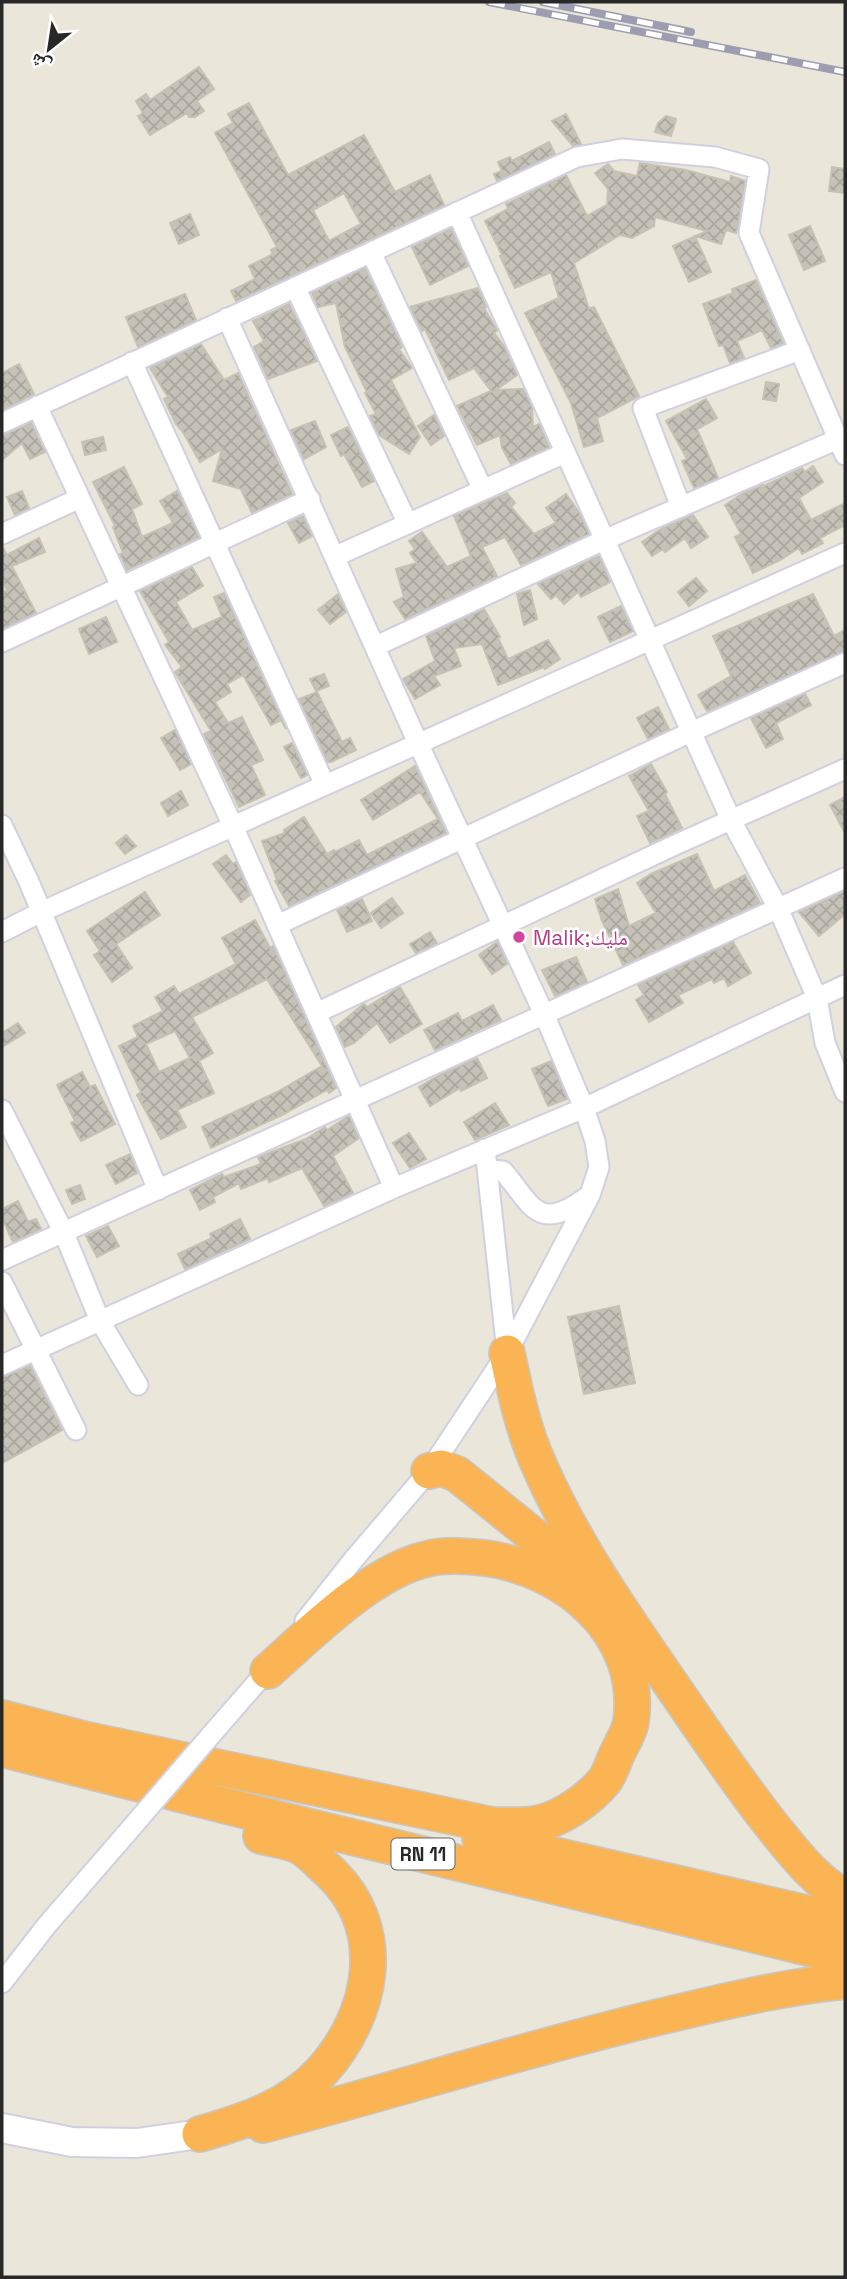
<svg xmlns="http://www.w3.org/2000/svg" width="847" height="2279" viewBox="0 0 847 2279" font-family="'Space Grotesk','Noto Naskh Arabic',sans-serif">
  <defs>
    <pattern id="building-cross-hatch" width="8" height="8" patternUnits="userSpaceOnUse" patternTransform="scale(1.75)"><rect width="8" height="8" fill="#c6c2b9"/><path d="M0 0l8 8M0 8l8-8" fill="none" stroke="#aaa79f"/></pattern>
  </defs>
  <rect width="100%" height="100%" fill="#eae6d9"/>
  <path fill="url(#building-cross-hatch)" stroke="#c5c2b3" stroke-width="2" fill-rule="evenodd" d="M199 67 214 89 197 101 204 111 195 117H189L187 113 150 135 138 116 143 113 136 101 146 94 150 100Z
    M249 103 288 175 364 135 395 192 430 175 444 205 236 301 231 291 255 279 249 266 273 254 271 250 277 247 215 133 233 123 228 114ZM344 193 361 224 329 241 313 210Z
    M566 114 581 144 573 146 552 121Z
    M666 116 676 119 671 136 655 132 658 123Z
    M549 142 555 154 497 181 494 174 502 171 498 162 510 157 512 161Z
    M640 163 686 170 730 182 731 176 745 181 738 226 736 233 726 230 721 244 695 236 711 272 689 282 673 246 707 231 655 217 654 226 632 238 620 235 574 263 589 309 594 307 639 396 597 418 603 441 584 447 571 403 525 313 559 298 551 272 515 288 500 256 502 255 485 221 508 209 506 204 566 175 587 216 607 205 608 189 595 173 608 164 614 171 637 176Z
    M832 167 845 169V193L829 191Z
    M190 214 199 235 179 244 170 223Z
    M810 226 825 261 804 270 789 235Z
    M451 229 468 266 430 285 412 247Z
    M365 268 402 347 399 349 412 368 391 380 420 437 409 454 379 435 370 416 376 414 365 393 367 392 345 347 336 303 318 307 312 293Z
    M756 280 783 343 771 348 762 330 737 341 744 358 730 363 723 345 719 346 703 304 733 293 732 289Z
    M478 288 486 307 484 308 497 330 494 333 504 346 517 375 496 390 523 389 532 407 533 427 539 424 549 447 511 464 502 448 500 435 477 445 457 406 491 391 474 368 449 380 425 329 422 331 410 307Z
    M185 294 196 320 138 347 126 317Z
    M289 304 317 361 268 379 254 347 264 341 253 321Z
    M201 344 224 380 238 373 292 494 252 513 241 489 213 481 222 449 200 462 183 432 176 424 164 399 168 397 150 368Z
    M19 364 34 394 2 410V373Z
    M766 382 779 384 776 401 763 399Z
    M706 399 717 418 697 429 718 478 694 488 682 461 687 459 666 421Z
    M434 415 444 436 431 445 418 426Z
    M315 421 326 447 304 459 291 430Z
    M31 423 45 452 30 459 22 443 2 460V435Z
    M348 427 374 481 362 487 344 454 341 456 331 435Z
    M103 437 106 450 85 455 82 442Z
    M813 466 823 482 799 498 811 520 845 503V525L820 538 823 543 802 554 799 548 780 560 753 573 735 537 741 534 725 505 742 494 763 485 764 486 802 468 805 472Z
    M124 467 142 504 132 509 142 537 173 523 160 501 177 491 199 537 127 570 120 554 123 553 113 527 115 526 93 482Z
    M22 491 29 508 15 515 7 497Z
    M507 493 515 503 511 507 534 534 556 523 546 508 566 494 580 514 589 534 521 565 505 537 482 547 497 576 405 619 394 602 404 597 396 569 417 563 410 553 415 549 409 541 422 532 447 567 471 556 454 516Z
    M693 515 708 537 691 548 685 538 665 552 663 549 652 556 642 542 661 529Z
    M303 516 312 536 299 543 288 523Z
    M39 538 45 552 12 566 36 613 2 629V593L7 590 2 580V546L7 555Z
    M599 556 610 582 581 597 578 592 564 604 556 595 551 599 538 584Z
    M192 567 203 586 176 602 192 630 222 617 214 597 224 593 286 729 281 720 271 725 243 675 227 684 231 692 215 702 228 723 242 717 263 760 251 765 265 795 239 807 204 734 211 731 175 672 182 667 165 645 169 642 140 591Z
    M696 578 707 591 689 606 678 592Z
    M530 590 537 619 524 625 517 594Z
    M338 594 346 612 330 624 318 610Z
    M813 594 834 636 845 630V651L707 711 698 695 731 676 713 636Z
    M621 606 633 631 610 642 598 617Z
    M484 609 500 637 498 638 508 659 548 640 560 659 545 669 544 667 498 685 482 644 454 648 461 666 434 676 440 685 415 699 403 679 435 661 426 636Z
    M106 617 117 642 89 654 79 629Z
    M324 674 329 686 316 691 310 679Z
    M317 692 342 742 350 738 356 750 331 762H328L299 699Z
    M805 694 811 705 776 723 783 739 766 748 751 718Z
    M658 707 669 729 648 739 637 718Z
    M175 730 191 764 180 770 161 738Z
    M292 743 307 775 301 778 284 747Z
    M651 764 667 792 665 794 682 828 650 843 637 816 649 811 629 776Z
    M415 766 446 833 289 906 275 881 277 880 262 841 285 833 284 830 304 817 327 854 334 850 335 852 359 840 367 855 438 819 420 792 373 820 361 800Z
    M181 791 188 805 168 816 161 803Z
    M845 797V833L830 805Z
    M126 835 136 846 125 854 116 843Z
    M697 854 714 891 745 875 760 903 623 965 602 921 595 899 618 889 629 926 656 913 637 883 651 874Z
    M226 855 233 864 236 862 250 895 241 902 213 864Z
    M845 891V914L819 936 799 912Z
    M145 892 160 915 116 944 132 968 112 982 94 955 100 951 87 931Z
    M392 898 403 913 381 928 371 913Z
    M362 899 372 921 347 932 337 910Z
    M255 920 270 948 273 946 336 1088 329 1093 327 1090 282 1115 211 1148 202 1127 277 1092 322 1066 267 979 192 1017 213 1053 199 1061 214 1093 177 1110 186 1127 161 1139 137 1095 141 1092 119 1046 138 1037 133 1026 163 1011 155 997 174 986 179 994 236 964 222 938ZM175 1031 190 1058 159 1072 146 1044Z
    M430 932 437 943 416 953 410 944Z
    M497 942 507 964 492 974 479 955Z
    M733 942 751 973 728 986 724 978 714 983 712 979 678 995 683 1003 649 1022 636 1000 644 995 638 985Z
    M576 957 587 982 555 996 542 970Z
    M400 987 422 1024 390 1043 377 1023 354 1043 345 1047 336 1027 362 1005 364 1004 367 1007Z
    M493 1005 501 1020 435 1050 424 1030 458 1013 462 1021Z
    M18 1023 25 1033 2 1047V1033Z
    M477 1058 487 1078 461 1091 460 1088 430 1106 419 1087 438 1076Z
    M551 1061 567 1099 548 1106 532 1069Z
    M82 1072 90 1087 95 1085 115 1124 81 1141 71 1123 75 1121 57 1085Z
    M495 1103 509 1125 475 1140 464 1122Z
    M349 1116 359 1138 333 1156 353 1193 324 1206 302 1168 269 1182 268 1178 241 1189 239 1183 213 1197 215 1202 200 1210 190 1190 222 1174 224 1177 261 1164 258 1157 306 1139 325 1127 327 1130Z
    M409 1133 426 1159 410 1168 393 1143Z
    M130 1154 137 1173 116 1184 106 1165Z
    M80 1185 85 1199 72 1204 66 1190Z
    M18 1201 28 1222 36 1219 41 1229 13 1242 2 1218V1209Z
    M240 1219 250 1239 185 1269 178 1254 212 1238 210 1234Z
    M108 1226 119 1246 97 1257 86 1236Z
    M619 1306 635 1383 584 1394 568 1317Z
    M30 1366 62 1430 2 1463V1377Z"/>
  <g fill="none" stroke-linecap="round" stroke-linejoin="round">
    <defs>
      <path id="street" d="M457 212 731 820 778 908 817 998 825 1043 845 1092
        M371 252 483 490
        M295 287 408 524
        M227 318 418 743 544 1014 584 1108 595 1141 599 1167 590 1195 507 1353 429 1471 354 1559 305 1621
        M132 362 325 785
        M37 406 233 826 394 1188
        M2 423 577 157 622 149 715 157 759 169 749 233 845 455
        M681 507 643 408 800 350
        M2 534 80 498
        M336 556 565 453
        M2 642 310 499
        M376 646 604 540 838 439
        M2 825 29 882 158 1190
        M277 925 691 732 845 663
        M2 932 41 912 845 553
        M316 1013 675 845 845 769
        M2 1110 64 1233 100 1321 138 1385
        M485 1149 507 1352
        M489 1170 503 1171C533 1206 537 1233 587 1197
        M2 1260 845 878
        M2 1282 76 1430
        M2 1365 394 1188 584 1108 845 985
        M211 1735 272 1665
        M2 1983 47 1925 126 1834"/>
      <path id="secondary" d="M2 2128 72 2142 137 2143 200 2134"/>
      <path id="highway" d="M507 1353C515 1391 523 1430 539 1465 577 1552 633 1628 686 1706 714 1747 742 1788 773 1827 794 1853 815 1881 845 1897
        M429 1471 441 1468 457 1474 591 1582
        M2 1718 110 1746
        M88 1740 492 1825C506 1825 521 1826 534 1824 559 1821 590 1799 605 1780 610 1773 613 1763 616 1756 621 1745 629 1733 631 1722 643 1633 566 1569 485 1558 467 1556 445 1554 427 1559 372 1571 310 1634 268 1671
        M2 1749 278 1819 845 1957
        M480 1838 845 1922
        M263 2125C396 2090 528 2048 663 2016 723 2002 783 1987 845 1981
        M200 2134C245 2121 289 2107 321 2072 373 2015 390 1930 330 1872 320 1864 309 1850 297 1845 286 1841 273 1839 261 1836"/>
    </defs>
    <use href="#street" stroke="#cfd0e1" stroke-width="23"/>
    <use href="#secondary" stroke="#cfd0e1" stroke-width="32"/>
    <use href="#highway" stroke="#c7c7c7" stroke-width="38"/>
    <use href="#street" stroke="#fff" stroke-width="19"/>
    <use href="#secondary" stroke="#fff" stroke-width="28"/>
    <use href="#highway" stroke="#fbb453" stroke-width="35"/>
    <defs>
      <path id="rail" d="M489 2 845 72
        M543 2 691 32"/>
    </defs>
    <use href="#rail" stroke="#9d9db2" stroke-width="8"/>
    <use href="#rail" stroke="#fff" stroke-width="5" stroke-dasharray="16" stroke-linecap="butt"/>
    <defs>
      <path id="street-bridge" d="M126 1834 211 1735"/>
    </defs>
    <use href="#street-bridge" stroke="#cfd0e1" stroke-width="23" stroke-linecap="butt"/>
    <use href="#street-bridge" stroke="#fff" stroke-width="19"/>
  </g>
  <circle fill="#d1479c" stroke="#fff" stroke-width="2.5" cx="519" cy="937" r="7"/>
  <g text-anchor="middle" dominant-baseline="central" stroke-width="5" stroke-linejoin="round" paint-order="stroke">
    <rect fill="#fff" stroke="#686868" stroke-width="2" x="391.5" y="1838.5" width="63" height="31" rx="5"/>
    <g font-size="19" font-weight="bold" fill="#282828">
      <text x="423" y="1854">RN 11</text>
    </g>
    <g font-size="21" fill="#b23c85" stroke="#fff" text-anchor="start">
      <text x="533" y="937">Malik;مليك</text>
    </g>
  </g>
  <rect width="847" height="2279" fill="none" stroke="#282828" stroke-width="7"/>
  <g transform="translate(49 49) rotate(210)" stroke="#ffffff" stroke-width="5" paint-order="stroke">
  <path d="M0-5L12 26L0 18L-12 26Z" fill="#282828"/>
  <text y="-10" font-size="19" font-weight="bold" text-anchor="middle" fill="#282828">ش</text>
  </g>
</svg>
